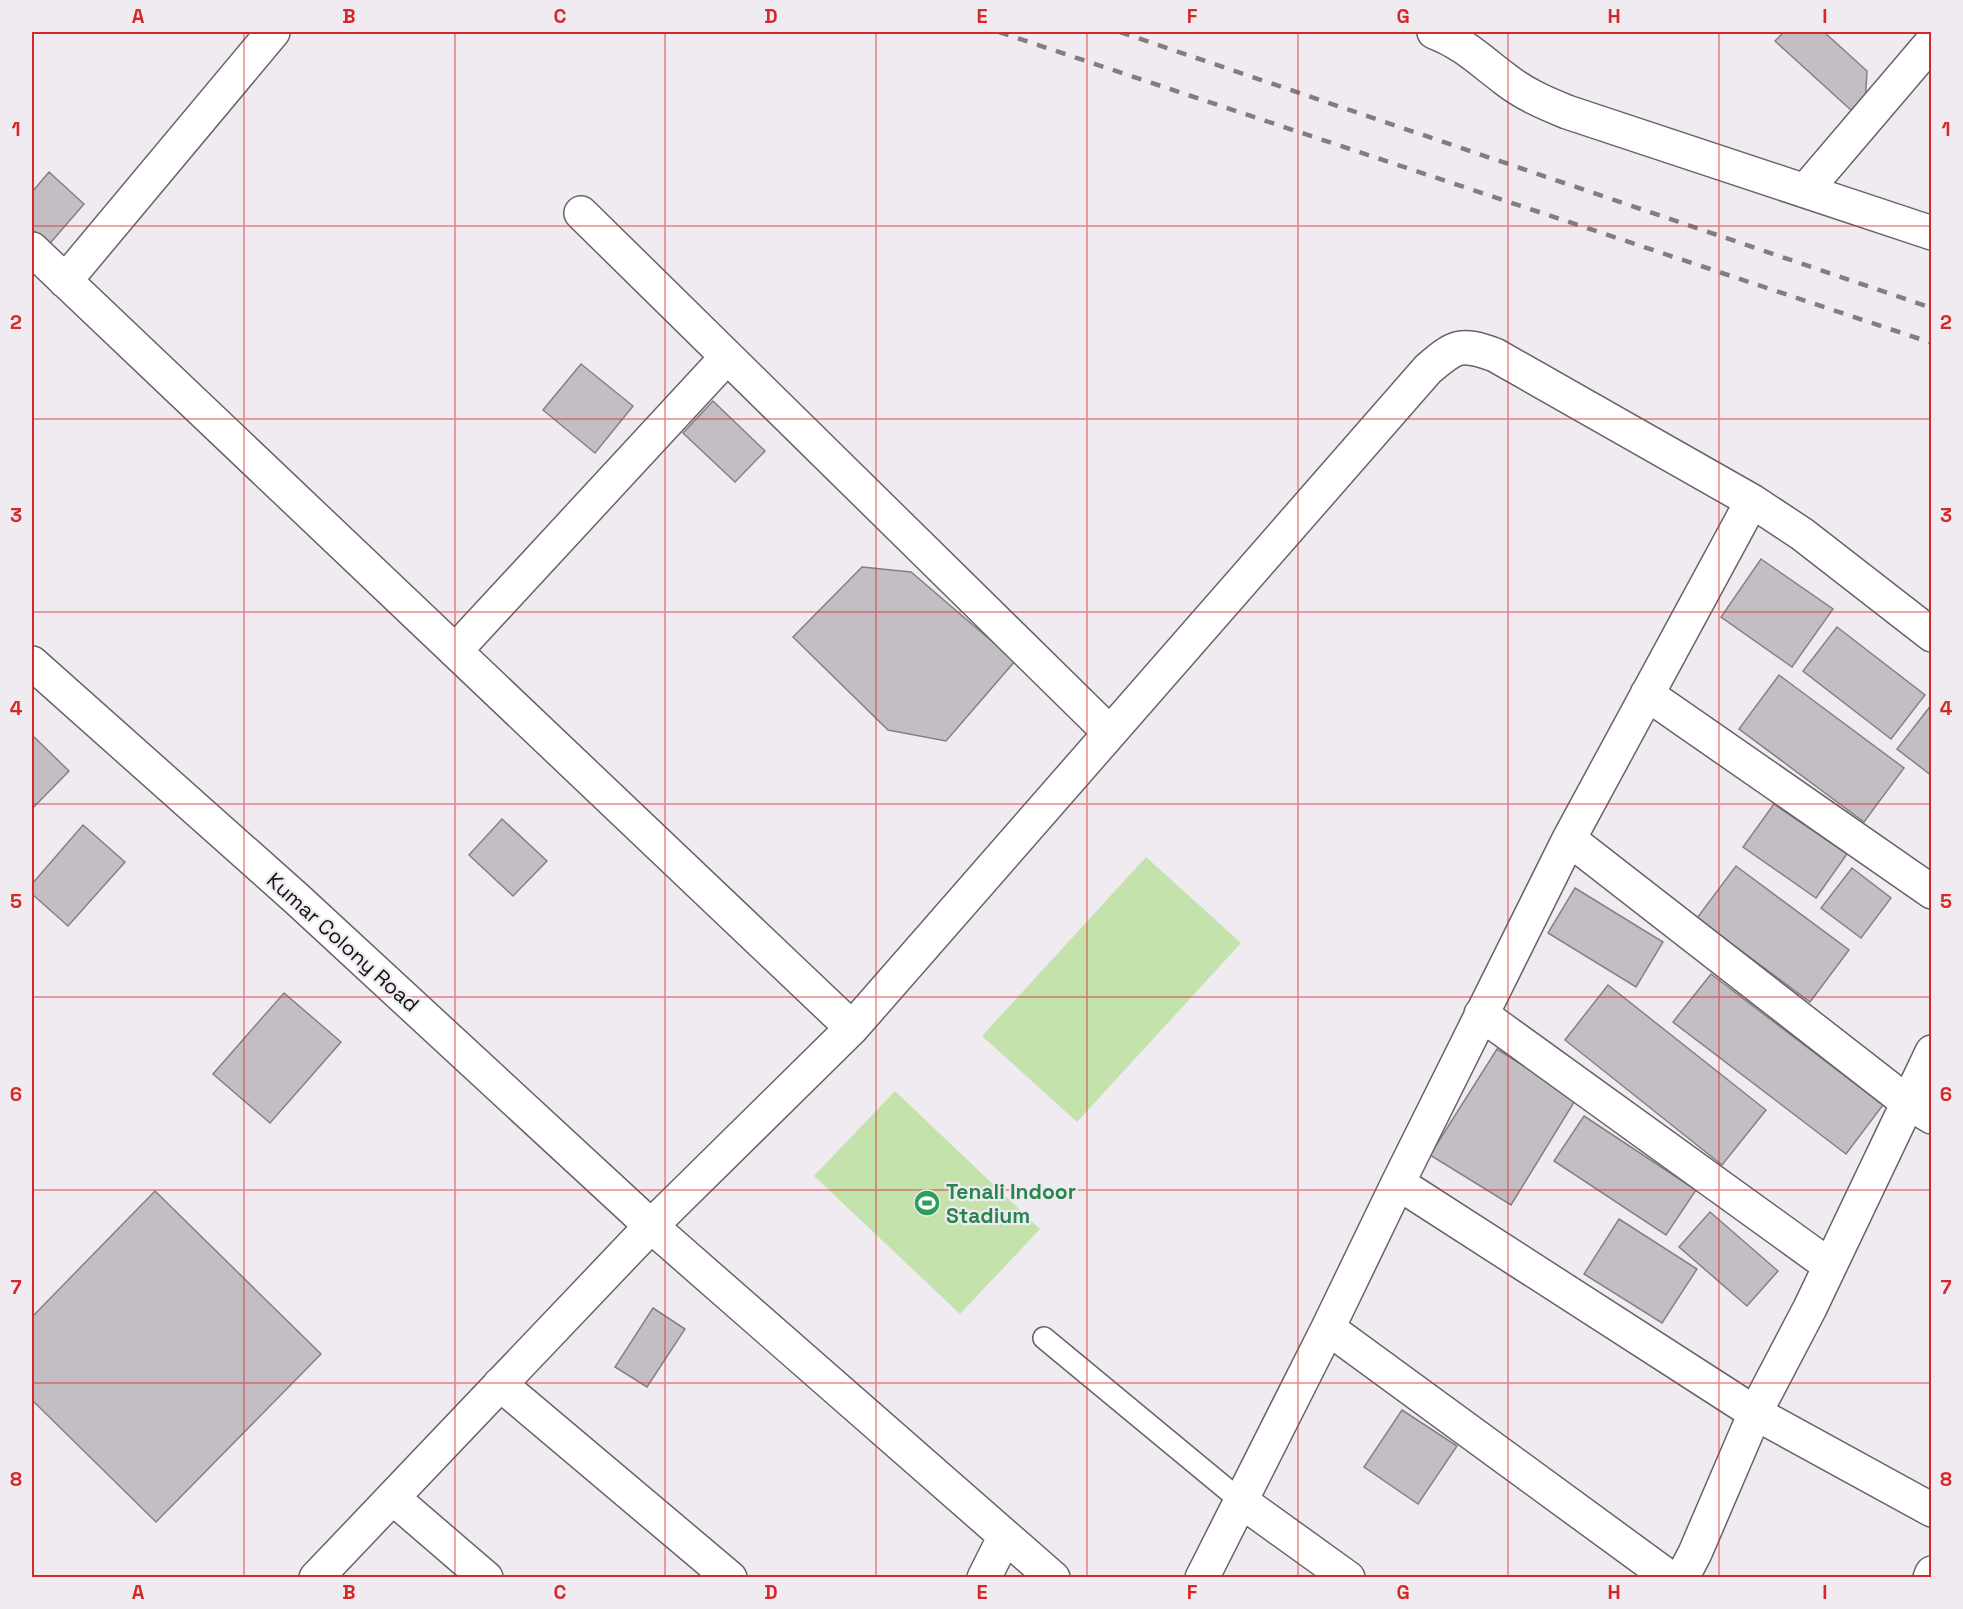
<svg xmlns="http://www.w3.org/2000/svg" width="1963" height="1609" viewBox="0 0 1963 1609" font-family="'Space Grotesk',sans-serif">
  <rect width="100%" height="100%" fill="#f0ebf0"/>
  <path fill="#c4e2ab" d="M1146 857 1241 943 1077 1122 982 1036Z
    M895 1091 1040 1229 960 1314 814 1176Z"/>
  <path fill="#c3bec3" stroke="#848085" stroke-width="1.5" d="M1784 32H1824L1867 71 1864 122 1775 41Z
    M49 172 84 204 46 248 32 236V192Z
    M581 364 633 406 595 453 543 410Z
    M713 401 765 451 735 482 683 433Z
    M1761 559 1833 609 1792 667 1721 617Z
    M862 567 911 572 1015 661 946 741 888 730 793 637Z
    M1837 627 1925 695 1891 739 1803 671Z
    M1779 675 1904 768 1864 822 1739 729Z
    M1932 704V776L1897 749Z
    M32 735 69 771 32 809Z
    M1774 804 1847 854 1816 898 1743 847Z
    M502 819 547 861 513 896 469 855Z
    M83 825 125 862 68 926 32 894V884Z
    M1736 866 1849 950 1810 1002 1697 918Z
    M1852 868 1891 898 1861 938 1821 908Z
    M1575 888 1663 942 1636 987 1548 933Z
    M1711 974 1883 1105 1846 1154 1673 1022Z
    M1608 985 1766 1110 1722 1165 1565 1040Z
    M284 993 341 1042 270 1123 213 1074Z
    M1497 1049 1576 1099 1511 1205 1430 1155Z
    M1584 1116 1696 1190 1666 1235 1554 1161Z
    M155 1191 321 1354 156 1522 32 1400V1317Z
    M1710 1212 1778 1271 1747 1306 1679 1247Z
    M1619 1219 1697 1269 1662 1323 1584 1274Z
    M653 1308 685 1329 647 1387 615 1367Z
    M1402 1410 1457 1446 1418 1504 1364 1467Z"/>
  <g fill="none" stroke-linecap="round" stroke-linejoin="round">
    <defs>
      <path id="service" d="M1044 1338 1241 1501"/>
      <path id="minor" d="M1434 32C1463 43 1481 61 1505 79 1524 94 1545 103 1567 112L1932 233
        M1805 191 1932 42
        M581 213 1110 733
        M32 249 852 1028
        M65 281 273 32
        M455 651 727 357
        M32 663 297 899 651 1226 1053 1578
        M1647 694 1932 892
        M1569 839 1907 1102 1932 1117
        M1481 1014 1830 1266
        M1398 1183 1755 1413 1932 1510
        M1328 1328 1670 1578
        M500 1384 730 1578
        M393 1498 486 1578
        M1241 1501 1348 1578
        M316 1578 651 1226 852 1028 1428 369C1455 346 1460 342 1495 355L1752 501 1802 534 1932 635
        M984 1578 1005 1536
        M1202 1578 1328 1328 1398 1183 1569 839 1752 501
        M1682 1578 1695 1553 1755 1413 1810 1308 1932 1052
        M1930 1578 1932 1573"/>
    </defs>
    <use href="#service" stroke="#686368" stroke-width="24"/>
    <use href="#minor" stroke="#686368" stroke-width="36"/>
    <use href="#service" stroke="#fff" stroke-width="21"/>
    <use href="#minor" stroke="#fff" stroke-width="33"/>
    <path stroke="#817e81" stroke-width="4.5" stroke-dasharray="10 10" stroke-linecap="butt" d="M999 32 1932 343
      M1120 32 1932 308"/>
  </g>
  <path fill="none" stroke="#d62828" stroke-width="1.5" stroke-opacity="0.55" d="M244 32V1578M455 32V1578M665 32V1578M876 32V1578M1087 32V1578M1298 32V1578M1508 32V1578M1719 32V1578M32 226H1932M32 419H1932M32 612H1932M32 804H1932M32 997H1932M32 1190H1932M32 1383H1932"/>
  <defs>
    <symbol id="stadium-disc" viewBox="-11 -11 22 22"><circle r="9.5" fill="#2e9e5b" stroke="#f0ebf0"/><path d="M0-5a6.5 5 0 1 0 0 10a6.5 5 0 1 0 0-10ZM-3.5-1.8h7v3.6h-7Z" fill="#fff"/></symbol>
  </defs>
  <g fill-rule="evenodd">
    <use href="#stadium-disc" x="912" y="1188" width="30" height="30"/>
  </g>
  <g text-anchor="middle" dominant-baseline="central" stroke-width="4.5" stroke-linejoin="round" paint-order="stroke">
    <g font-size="21" fill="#131113" stroke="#f0ebf0">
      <text transform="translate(343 942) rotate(42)">Kumar Colony Road</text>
    </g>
    <g font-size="21" font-weight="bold" fill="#27864d" stroke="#f0ebf0" text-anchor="start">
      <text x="946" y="1191">Tenali Indoor<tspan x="946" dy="24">Stadium</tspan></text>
    </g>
  </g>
  <rect width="1963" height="1609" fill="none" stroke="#f0ebf0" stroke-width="66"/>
  <rect x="33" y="33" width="1897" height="1543" fill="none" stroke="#d62828" stroke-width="2"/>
  <g font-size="20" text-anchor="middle" font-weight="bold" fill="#d62828">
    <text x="138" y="23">A</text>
    <text x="349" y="23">B</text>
    <text x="560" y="23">C</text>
    <text x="771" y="23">D</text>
    <text x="982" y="23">E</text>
    <text x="1192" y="23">F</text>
    <text x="1403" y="23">G</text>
    <text x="1614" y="23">H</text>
    <text x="1825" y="23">I</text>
    <text x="16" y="136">1</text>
    <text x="1946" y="136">1</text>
    <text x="16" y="329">2</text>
    <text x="1946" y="329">2</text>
    <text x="16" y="522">3</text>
    <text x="1946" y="522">3</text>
    <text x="16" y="715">4</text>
    <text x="1946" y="715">4</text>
    <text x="16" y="908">5</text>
    <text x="1946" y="908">5</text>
    <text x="16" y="1101">6</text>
    <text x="1946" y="1101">6</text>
    <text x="16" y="1294">7</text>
    <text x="1946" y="1294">7</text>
    <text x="16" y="1486">8</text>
    <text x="1946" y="1486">8</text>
    <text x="138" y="1599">A</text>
    <text x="349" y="1599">B</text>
    <text x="560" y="1599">C</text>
    <text x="771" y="1599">D</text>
    <text x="982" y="1599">E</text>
    <text x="1192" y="1599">F</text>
    <text x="1403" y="1599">G</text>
    <text x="1614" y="1599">H</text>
    <text x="1825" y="1599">I</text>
  </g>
</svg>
